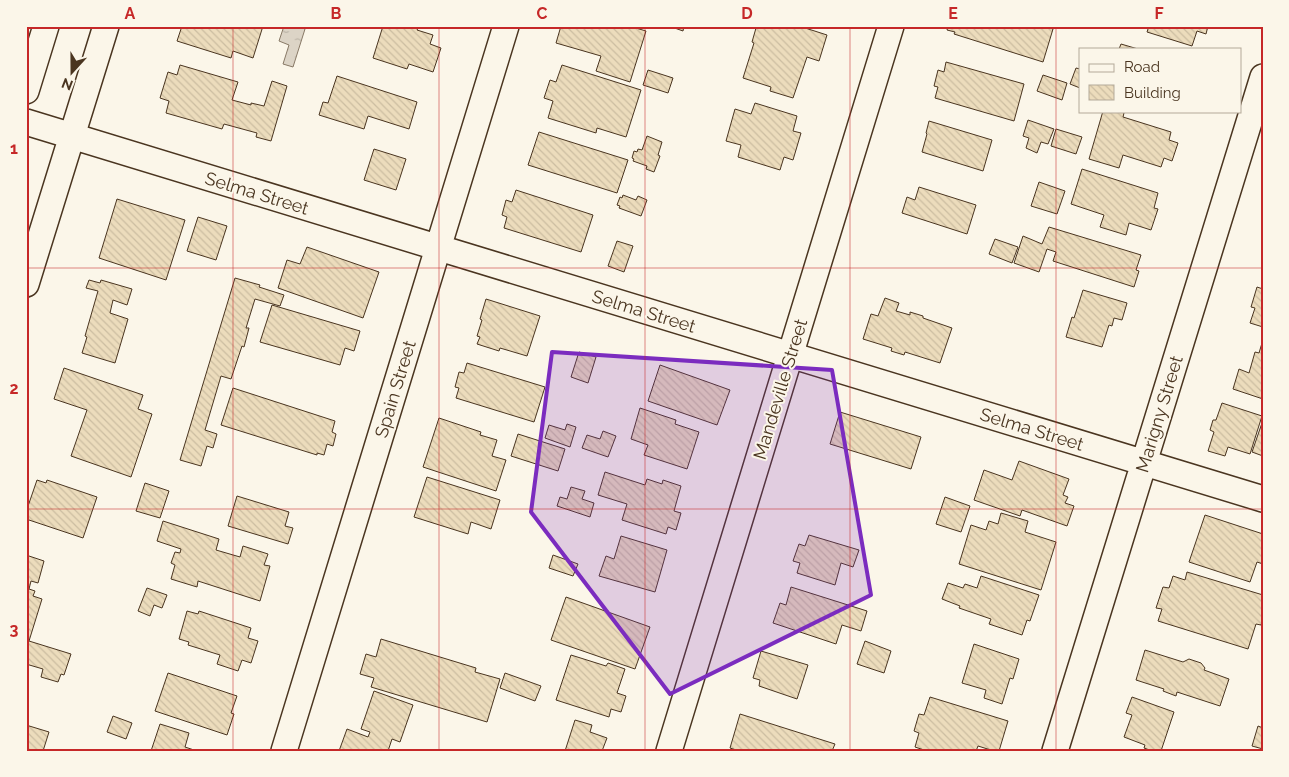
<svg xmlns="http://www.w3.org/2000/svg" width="1289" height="777" viewBox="0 0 1289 777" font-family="Raleway,sans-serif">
  <defs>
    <pattern id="water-ripples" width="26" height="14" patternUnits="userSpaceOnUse" patternTransform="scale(1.25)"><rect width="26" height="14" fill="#dcd4c6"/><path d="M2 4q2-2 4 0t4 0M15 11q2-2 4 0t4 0" fill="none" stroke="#beb7aa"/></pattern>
    <pattern id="building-back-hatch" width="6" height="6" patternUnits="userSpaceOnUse" patternTransform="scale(1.25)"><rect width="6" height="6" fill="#ecdcbc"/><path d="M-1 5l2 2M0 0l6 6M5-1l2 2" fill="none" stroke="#ccbda1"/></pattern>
  </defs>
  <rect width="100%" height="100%" fill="#fbf6e9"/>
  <path fill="url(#water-ripples)" stroke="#887966" d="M284 26H297L305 29 293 67 283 64 289 45 279 41Z"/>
  <path fill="url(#building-back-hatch)" stroke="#4a3520" d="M182 26H263L253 58 233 51 231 58 177 41Z
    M383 26H412L418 28 417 30 433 35 430 44 441 48 433 72 409 64 407 69 373 58Z
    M561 26H629L646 31 630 82 596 71 601 56 556 43Z
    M669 26H684L683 31Z
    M752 26H799L827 35 819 61 807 57 793 98 770 91 771 87 743 78 754 43 752 42 756 28Z
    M948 26H1043L1053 29 1043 62 954 34 955 32 947 30Z
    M1149 26H1208L1206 34 1197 31 1192 46 1147 32Z
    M1121 44 1138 49H1119Z
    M946 62 1024 84 1014 121 935 98 938 87 934 86 938 70 944 72Z
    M180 65 238 82 232 100 251 105V103L264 106 272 81 287 86 271 141 256 137 257 133 224 124 222 129 166 113 169 101 160 98 168 72 177 75Z
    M562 65 641 90 626 137 597 128 596 133 548 118 553 101 544 98 550 80 556 82Z
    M1076 68 1080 69V88L1070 84Z
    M648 70 673 78 668 93 643 85Z
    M1043 75 1067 83 1062 100 1037 91Z
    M337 76 417 102 409 129 368 116 364 129 319 115 323 102 328 103Z
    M755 103 797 116 793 131 801 133 793 160 784 157 780 170 738 157 741 145 726 141 735 109 751 114Z
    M1103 111H1118L1124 113 1123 117 1171 132 1169 140 1178 143 1172 161 1164 158 1161 167 1123 155 1119 168 1089 159Z
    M1028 120 1054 129 1048 144 1041 142 1037 153 1026 148 1029 138 1023 136Z
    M929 121 992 140 983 171 922 152 927 134 926 133Z
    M1056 129 1082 137 1076 154 1051 146Z
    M539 132 628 160 617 193 528 165Z
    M647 136 662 142 658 155 660 156 654 172 646 169 647 166 633 161 634 159 632 158 634 151 637 152 638 149 642 150Z
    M374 149 406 159 396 190 364 180Z
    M1082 169 1158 193 1154 208 1158 209 1151 230 1129 223 1126 235 1100 227 1104 215 1071 204Z
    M1039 182 1065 191 1057 214 1031 206Z
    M919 187 976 205 967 234 902 213 907 197 915 200Z
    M516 190 593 215 581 252 504 228 507 217 502 215 506 200 512 202Z
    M623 195 636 200 638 196 647 200 641 216 619 208 620 206 617 205 620 197 622 198Z
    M117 199 185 220 166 280 99 258Z
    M198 217 227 226 216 260 187 251Z
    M1049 227 1141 255 1136 270 1139 271 1134 287 1053 261 1056 252 1047 249 1039 272 1014 263 1023 236 1042 244Z
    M995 239 1018 247 1012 263 989 254Z
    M617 241 633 246 624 272 608 266Z
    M307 247 379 272 363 318 278 288 287 260 300 264Z
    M235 278 260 285 259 287 284 295 280 306 255 299 246 328H249L244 347 242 346 231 379 221 376 205 430 217 434 213 448 207 446 201 466 180 460Z
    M89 280 100 283 101 280 132 289 127 305 113 300 110 313 128 319 115 363 82 353 87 337 85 336 98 291 86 288Z
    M1257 287 1263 289V327L1250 323 1255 308 1251 307Z
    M1083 290 1127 303 1122 320 1114 318 1112 326 1109 325 1102 347 1066 337 1072 317 1074 318Z
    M885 298 899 303 896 311 910 315V312L923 316V318L952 328 940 363 905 352 904 355 891 351 892 348 863 339 871 314 878 316Z
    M486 299 540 316 527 356 500 348 499 351 477 344 480 337 477 336 482 320 480 319Z
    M272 305 360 331 354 351 345 348 340 365 260 342Z
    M1262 343H1263V399L1233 389 1239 369 1249 373 1255 352 1259 353Z
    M579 352 596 357 588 383 571 377Z
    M467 363 545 387 534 422 456 398 459 388 455 387 459 372 464 373Z
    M660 365 730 390 717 425 648 401Z
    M64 368 143 395 138 409 152 414 131 477 71 456 87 410 54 399Z
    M233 388 335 421 332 432 336 434 333 446 327 444 324 455 317 453V455L221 425Z
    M1222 403 1262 416 1250 454 1228 447 1225 456 1208 451 1214 432 1210 430 1213 420H1216Z
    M640 408 676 420 675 424 699 432 687 469 644 455 648 445 631 439Z
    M840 412 921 437 911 469 830 444Z
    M439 418 481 432 480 435 497 440 492 456 506 460 496 491 423 467Z
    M1263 420V456L1252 452Z
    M567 424 576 427 570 447 545 438 549 425 565 430Z
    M603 431 616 436 608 457 582 448 587 435 600 439Z
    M518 434 565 449 558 471 511 456Z
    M1019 461 1069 479 1063 495 1068 497 1065 503 1074 506 1067 526 1022 510 1020 516 974 500 984 470 1012 480Z
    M605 472 645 485 647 479 662 484 663 480 681 486 674 511 681 513 676 530 668 527 666 534 622 520 627 504 598 495Z
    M427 477 500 500 491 529 471 522 468 534 414 517Z
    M37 480 46 483 47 480 97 497 83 538 26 519V512Z
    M145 483 169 491 160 518 136 511Z
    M571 487 585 491 582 499 594 503 590 517 557 506 560 497 567 499Z
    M237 496 289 512 285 526 293 528 288 544 228 526Z
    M945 497 970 506 961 532 936 524Z
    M1001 513 1028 521 1025 532 1056 542 1041 590 959 564 971 525 986 530 989 521 998 524Z
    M1205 515 1263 534V564L1257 562 1250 582 1189 562Z
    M163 521 219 539 216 550 240 557 243 546 268 554 264 565 270 566 260 601 198 581 197 587 171 579 175 565 171 563 175 552 180 553 181 549 157 541Z
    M809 535 859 550 853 567 841 563 835 585 797 573 800 563 793 561 799 544 805 546Z
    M621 536 667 550 655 592 599 576 606 556 614 559Z
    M26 555 44 561 38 583 31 581 29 589 35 591 33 596 42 599 29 641 71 654 64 675 61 674 58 682 41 677 43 669 26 664Z
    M553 555 578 564 573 576 549 568Z
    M1187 572 1263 595V620L1261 625 1256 624 1248 649 1158 621 1162 609 1156 608 1163 587 1169 588 1173 576 1185 580Z
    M981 576 1039 595 1030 621 1027 620 1022 635 989 624 991 619 959 608 960 606 942 599 948 583 963 588 965 584 977 588Z
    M791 587 867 611 861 631 842 625 836 644 773 623 780 603 786 605Z
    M147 588 167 595 162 608 154 605 150 616 138 611Z
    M566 597 650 627 635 669 551 640Z
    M187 611 198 614 199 611 251 628 248 638 258 641 251 663 242 660 238 671 217 664 220 655 188 645 189 642 179 639Z
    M381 639 476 668 475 672 500 679 487 722 371 687 374 678 360 674 366 654 376 657Z
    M865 641 891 651 884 673 857 664Z
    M974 644 1019 659 1013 679 1010 678 1002 704 984 698 986 690 962 683Z
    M1145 650 1183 662 1189 659 1201 663 1205 668 1204 670 1229 679 1220 706 1177 692 1176 696 1163 691 1164 689 1136 680Z
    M761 651 808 665 797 699 759 686 760 680 753 678Z
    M571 655 606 666 608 663 625 669 617 693 626 696 621 712 611 709 609 717 556 700Z
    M168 673 237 696 231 713 234 714 227 735 155 711Z
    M505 673 541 686 535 701 500 688Z
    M374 691 413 705 400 742 392 739 388 751H339L347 729 368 737 370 732 361 729Z
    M930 697 1008 721 999 751H994L978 746 976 751H927L915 747 919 733 914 731 919 714 924 715Z
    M1132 697 1174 712 1161 751H1152L1144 748 1145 745 1124 737 1132 715 1126 713Z
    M740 714 835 744 832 751H739L730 748Z
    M113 716 132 723 126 739 107 732Z
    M575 720 592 725 590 732 607 738 602 751H565Z
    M160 724 189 733 185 747 197 751H151Z
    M26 725 49 732 43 751H26Z
    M1258 726 1263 728V749L1252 746Z"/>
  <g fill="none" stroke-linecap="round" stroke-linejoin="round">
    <defs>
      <path id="minor" d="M26 91 46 26
        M26 122 1263 499
        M26 284 106 26
        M284 751 506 26
        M669 751 891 26
        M1055 751 1263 77"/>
    </defs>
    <use href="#minor" stroke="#4a3520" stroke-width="28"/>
    <use href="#minor" stroke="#fbf6e9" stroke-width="25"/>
  </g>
  <path fill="#7b2cbf" fill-opacity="0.2" stroke="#7b2cbf" stroke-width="4" stroke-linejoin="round" d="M552 352 832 370 871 595 670 694 531 512Z"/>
  <path fill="none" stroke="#c62828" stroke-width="1" stroke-opacity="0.55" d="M233 26V751M439 26V751M645 26V751M850 26V751M1056 26V751M26 268H1263M26 509H1263"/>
  <g text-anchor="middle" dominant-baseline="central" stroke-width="4" stroke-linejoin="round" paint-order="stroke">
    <g font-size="18" fill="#4a3520" stroke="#fbf6e9">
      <text transform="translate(257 193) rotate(17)">Selma Street</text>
      <text transform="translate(644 311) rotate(17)">Selma Street</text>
      <text transform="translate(395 389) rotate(-73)">Spain Street</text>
      <text transform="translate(780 389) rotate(-73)">Mandeville Street</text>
      <text transform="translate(1159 414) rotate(-73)">Marigny Street</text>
      <text transform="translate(1032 429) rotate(17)">Selma Street</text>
    </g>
  </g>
  <rect width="1289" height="777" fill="none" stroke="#fbf6e9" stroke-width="55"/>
  <rect x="1079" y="48" width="162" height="65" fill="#fbf6e9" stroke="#b4a999"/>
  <rect x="1089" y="64" width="25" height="8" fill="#fbf6e9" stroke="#b4a999"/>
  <text x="1124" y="72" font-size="15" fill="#4a3520">Road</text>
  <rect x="1089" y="85" width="25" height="15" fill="url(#building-back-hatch)" stroke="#b4a999"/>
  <text x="1124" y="98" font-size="15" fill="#4a3520">Building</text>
  <g transform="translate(72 72) rotate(201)" stroke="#fbf6e9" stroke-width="4" paint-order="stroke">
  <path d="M0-4L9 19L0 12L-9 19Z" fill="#4a3520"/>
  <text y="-8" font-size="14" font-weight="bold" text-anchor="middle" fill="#4a3520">N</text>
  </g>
  <rect x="28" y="28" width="1234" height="722" fill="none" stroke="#c62828" stroke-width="2"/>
  <g font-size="16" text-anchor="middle" font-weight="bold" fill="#c62828">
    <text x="130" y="19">A</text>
    <text x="336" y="19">B</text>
    <text x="542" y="19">C</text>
    <text x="747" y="19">D</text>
    <text x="953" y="19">E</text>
    <text x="1159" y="19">F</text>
    <text x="14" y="154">1</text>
    <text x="14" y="394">2</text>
    <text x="14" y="635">3</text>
  </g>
</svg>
